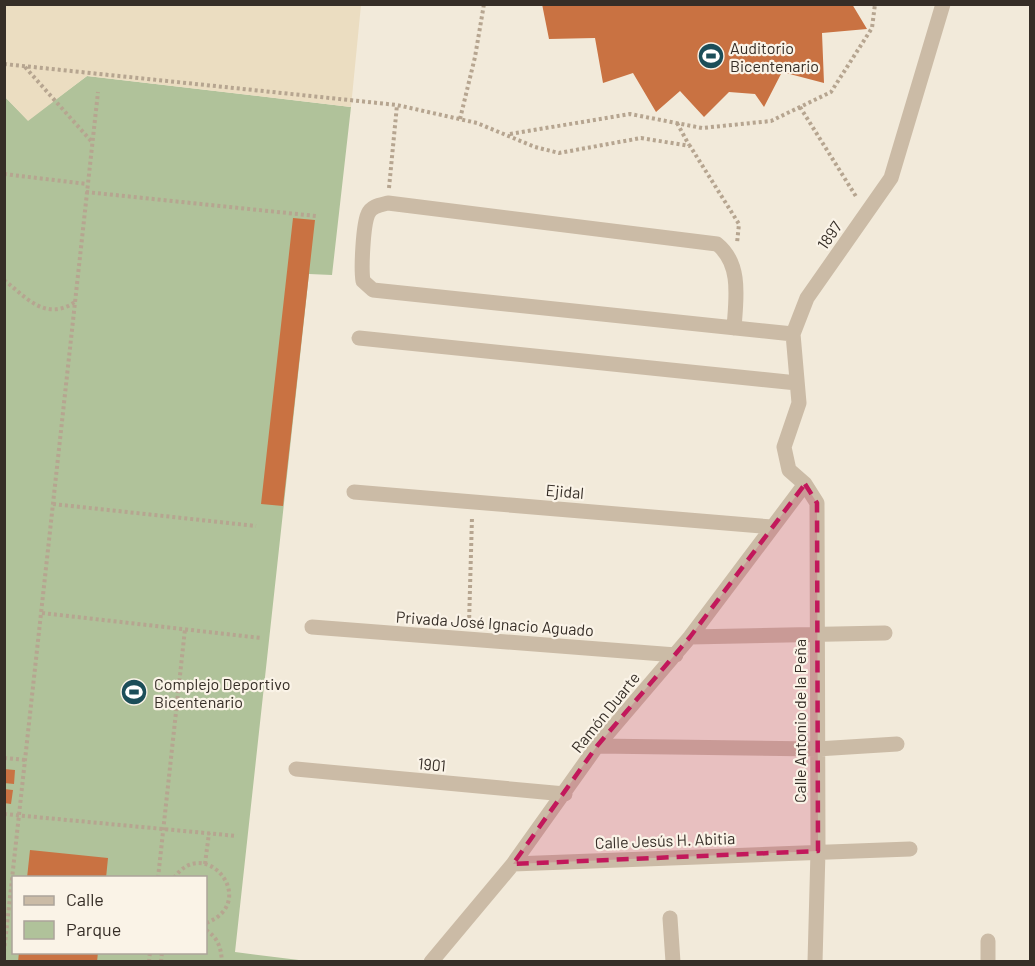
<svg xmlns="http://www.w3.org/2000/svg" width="1035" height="966" viewBox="0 0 1035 966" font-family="Barlow,sans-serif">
  <rect width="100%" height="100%" fill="#f2eada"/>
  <path fill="#b0c29a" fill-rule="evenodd" d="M87 76 351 107 332 275 309 274 235 952 307 961H5V97L28 120ZM14 878H206V952H14Z"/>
  <path fill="#ebddc1" d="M4 5H361L351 107 87 76 28 121 5 97Z"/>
  <path fill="#c97242" d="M542 4H852L867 29 822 33 824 83 782 72 764 107 755 94 729 92 704 117 680 91 656 112 633 73 603 83 595 38 549 39Z
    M293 218 315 220 283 506 261 504Z
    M4 769 15 770 14 784 4 783Z
    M4 789 13 790 11 804 4 803Z
    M30 850 108 858 106 878H27Z
    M19 952H98L97 962H18Z"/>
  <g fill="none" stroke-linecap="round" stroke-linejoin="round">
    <path stroke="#b6a590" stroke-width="4" stroke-dasharray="3 3" stroke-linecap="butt" d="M4 64 397 105 477 123 535 147 559 153 641 138 690 146 739 224 737 243
      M25 67 92 142
      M800 107 857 198
      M460 119 475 57 484 4
      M677 123 689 145
      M510 134 630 114 702 128 771 121 831 92 872 28 875 4
      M4 174 87 184
      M389 188 397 105
      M86 192 316 216
      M4 280C26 297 45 322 75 302
      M53 504 256 526
      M42 613 261 638
      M469 624 472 517
      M4 758 26 760
      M4 814 237 836
      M205 864 209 833
      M158 878 185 629
      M174 878C205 833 261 902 206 923
      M206 930C218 938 221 947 222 962
      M4 952 98 92
      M149 962 150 952
      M161 962 162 952"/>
    <path stroke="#cbbba6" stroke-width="15" d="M734 328C736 299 742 264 717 244L388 203C380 205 371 206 368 214 363 225 361 269 363 281L373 290 793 334
      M359 338 797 383
      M354 492 772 527
      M312 627 676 655
      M690 637 885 633
      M597 746 817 749 897 744
      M296 769 565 794
      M513 864 910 849
      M670 918 673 962
      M988 941V962
      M431 962 513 864 597 746 690 637 805 484
      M815 962 818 851 817 503 805 484 789 470 784 447 799 403 793 334 807 298 891 178 943 4"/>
  </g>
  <path fill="#c2185b" fill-opacity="0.2" stroke="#c2185b" stroke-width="4.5" stroke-dasharray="12 8" stroke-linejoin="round" d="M805 484 817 503 818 851 513 864 597 746 690 637Z"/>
  <defs>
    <symbol id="stadium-disc" viewBox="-11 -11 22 22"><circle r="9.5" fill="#1c4e59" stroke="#faf3e7"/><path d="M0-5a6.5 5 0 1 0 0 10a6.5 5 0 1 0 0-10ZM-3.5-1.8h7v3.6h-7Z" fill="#fff"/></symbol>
  </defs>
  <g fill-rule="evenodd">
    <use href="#stadium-disc" x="696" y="41" width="30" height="30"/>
    <use href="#stadium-disc" x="119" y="677" width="30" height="30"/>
  </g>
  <g text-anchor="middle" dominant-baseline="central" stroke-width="4.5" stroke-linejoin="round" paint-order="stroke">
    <g font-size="16" fill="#362e27" stroke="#faf3e7" text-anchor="start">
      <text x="730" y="47">Auditorio<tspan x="730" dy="18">Bicentenario</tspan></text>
      <text x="154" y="683">Complejo Deportivo<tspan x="154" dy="18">Bicentenario</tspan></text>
    </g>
    <g font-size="16" fill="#362e27" stroke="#faf3e7">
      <text transform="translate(829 235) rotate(-55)">1897</text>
      <text transform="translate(565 491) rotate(5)">Ejidal</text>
      <text transform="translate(495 623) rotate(4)">Privada José Ignacio Aguado</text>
      <text transform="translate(605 712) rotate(-51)">Ramón Duarte</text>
      <text transform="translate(799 721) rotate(-90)">Calle Antonio de la Peña</text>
      <text transform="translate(432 764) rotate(5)">1901</text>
      <text transform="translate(665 840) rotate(-2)">Calle Jesús H. Abitia</text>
    </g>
  </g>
  <rect width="1035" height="966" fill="none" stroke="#362e27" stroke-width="12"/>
  <rect x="12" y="876" width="195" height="78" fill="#faf3e7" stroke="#aca49a" stroke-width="1.5"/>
  <rect x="24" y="896" width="30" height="9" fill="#cbbba6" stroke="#aca49a" stroke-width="1.5"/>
  <text x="66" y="906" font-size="18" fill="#362e27">Calle</text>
  <rect x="24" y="921" width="30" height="18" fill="#b0c29a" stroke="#aca49a" stroke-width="1.5"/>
  <text x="66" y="936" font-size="18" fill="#362e27">Parque</text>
</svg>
